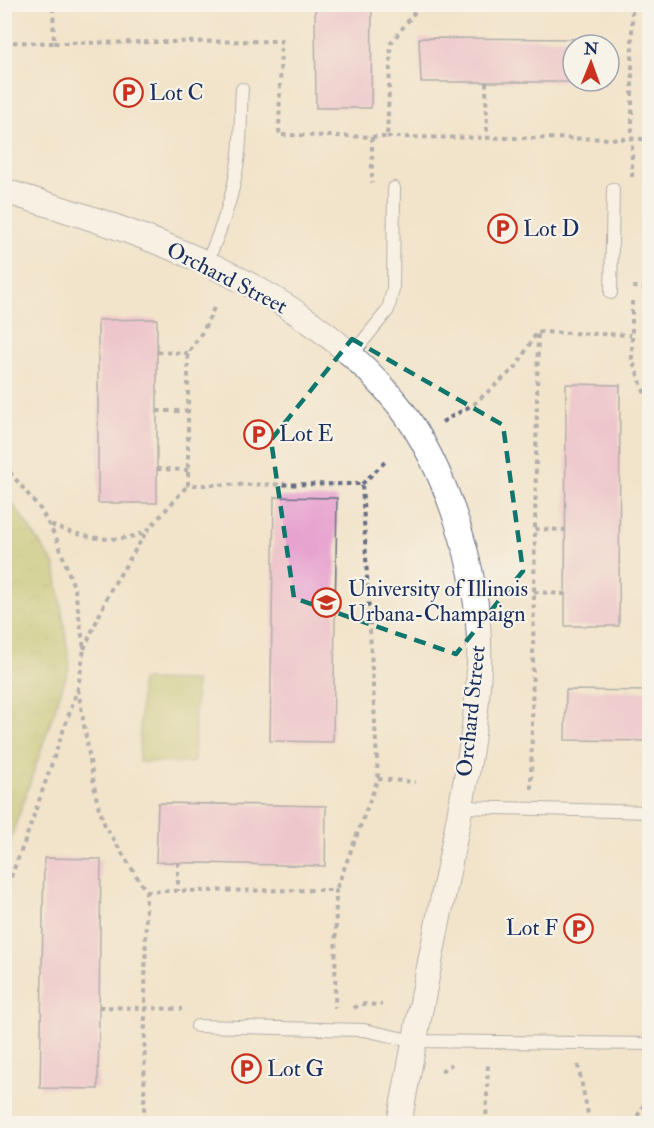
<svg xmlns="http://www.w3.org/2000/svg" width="654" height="1128" viewBox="0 0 654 1128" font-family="'IM FELL Double Pica',serif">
  <defs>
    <pattern id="park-crowns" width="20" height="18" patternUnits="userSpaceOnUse" patternTransform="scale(1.5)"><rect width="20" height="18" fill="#b3bf60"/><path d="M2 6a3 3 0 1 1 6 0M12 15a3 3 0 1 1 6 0" fill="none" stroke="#99a456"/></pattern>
  </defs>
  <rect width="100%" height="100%" fill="#f7f3e8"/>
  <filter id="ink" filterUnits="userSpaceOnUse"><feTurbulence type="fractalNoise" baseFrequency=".0167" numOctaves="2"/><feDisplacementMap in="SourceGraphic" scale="12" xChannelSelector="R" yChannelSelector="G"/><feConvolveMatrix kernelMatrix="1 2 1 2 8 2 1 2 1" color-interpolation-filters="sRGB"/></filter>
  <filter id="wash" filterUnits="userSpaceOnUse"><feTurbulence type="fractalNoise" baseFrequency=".008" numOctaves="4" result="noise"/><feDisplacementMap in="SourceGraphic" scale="24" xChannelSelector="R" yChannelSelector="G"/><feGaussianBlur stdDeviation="1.35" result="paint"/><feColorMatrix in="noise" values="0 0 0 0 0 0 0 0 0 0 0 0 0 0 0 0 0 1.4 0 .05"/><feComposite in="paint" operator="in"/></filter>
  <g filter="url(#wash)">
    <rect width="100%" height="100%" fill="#f2e4cb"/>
    <path fill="#b3bf60" stroke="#67775f" stroke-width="1.5" d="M141 680 196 681 194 763 139 762Z"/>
    <path fill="url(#park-crowns)" stroke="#67775f" stroke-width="1.5" d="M5 493 55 565 70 665 5 856Z"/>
    <g id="blocks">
      <path fill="#e7a2cf" d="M315 4H372L371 108H316Z
        M419 38 592 39V45H573V81L591 82H421Z
        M157 319V503H98V320Z
        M566 384 620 385 619 626H565Z
        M274 497 337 498 333 742 270 741Z
        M566 690 650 691V741L565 740Z
        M158 803 326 806 325 866 156 862Z
        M44 858 101 859 98 1089 40 1088Z"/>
    </g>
  </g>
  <g filter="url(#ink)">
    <use href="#blocks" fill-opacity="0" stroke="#666e84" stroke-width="1.5"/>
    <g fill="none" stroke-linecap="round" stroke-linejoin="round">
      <defs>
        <path id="lane" d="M206 264C220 233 232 201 237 167 242 142 240 115 242 89
          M611 293 613 189
          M351 356 388 310 393 289 394 188
          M460 807 650 812
          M197 1026 364 1030 414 1041 650 1044"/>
        <path id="street" d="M4 191C147 234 305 285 400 407 425 440 443 480 456 519 472 567 481 616 479 667 477 731 463 795 451 857 433 946 415 1035 399 1124"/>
      </defs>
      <use href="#lane" stroke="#666e84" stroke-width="14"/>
      <use href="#street" stroke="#666e84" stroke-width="26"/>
      <path stroke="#666e84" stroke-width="4" stroke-dasharray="4.5 4.5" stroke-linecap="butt" d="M4 42 54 43 53 4
        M54 43 281 41 279 135 387 137 391 43 421 4
        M486 82 487 138
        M372 137V183
        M387 137 650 139
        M632 177V4
        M633 287 650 288
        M632 301V359L650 408
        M214 308 203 331 188 353V485L362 484 378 779 336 890
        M538 332 631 335
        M157 352 188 353
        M157 411H188
        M442 422 474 404 516 367 537 332
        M4 465 41 510 57 540 75 590 84 649 78 688 25 841 4 894
        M157 469 188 470
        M362 484 388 459
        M51 525C80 537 118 546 147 531L188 485
        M535 529 566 530
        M534 592 565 594
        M84 649 111 589 147 531
        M78 689 97 802 105 826 146 891 144 1124
        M378 779 415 782
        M531 789 538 332
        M178 862V891
        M146 891 336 890 335 1008
        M99 1007 182 1009
        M354 1008 360 1004 382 1005
        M578 1065 590 1124
        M441 1071 452 1064
        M486 1124 488 1064
        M633 1124 650 1094"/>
      <use href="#lane" stroke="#fff" stroke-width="12"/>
      <use href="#street" stroke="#fff" stroke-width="24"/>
    </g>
  </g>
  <path d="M0 0H654V1128H0ZM352 339 503 425 523 571 456 654 294 598 271 440Z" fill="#f2e4cb" fill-opacity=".55" fill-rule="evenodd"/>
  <path fill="none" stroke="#0f766e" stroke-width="4.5" stroke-dasharray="12 8" stroke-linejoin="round" d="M352 339 503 425 523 571 456 654 294 598 271 440Z"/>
  <defs>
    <symbol id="parking-ring" viewBox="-11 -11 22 22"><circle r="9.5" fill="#f7f3e8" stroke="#c8321e" stroke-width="1.5"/><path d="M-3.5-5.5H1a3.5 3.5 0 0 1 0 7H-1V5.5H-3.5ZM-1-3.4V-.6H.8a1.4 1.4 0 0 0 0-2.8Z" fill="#c8321e"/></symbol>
    <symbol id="university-ring" viewBox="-11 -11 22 22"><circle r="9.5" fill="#f7f3e8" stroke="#c8321e" stroke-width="1.5"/><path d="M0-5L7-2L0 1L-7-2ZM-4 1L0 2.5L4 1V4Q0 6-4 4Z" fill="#c8321e"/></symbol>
  </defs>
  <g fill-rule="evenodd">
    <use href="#parking-ring" x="112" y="76" width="33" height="33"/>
    <use href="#parking-ring" x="486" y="212" width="33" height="33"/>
    <use href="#parking-ring" x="242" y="418" width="33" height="33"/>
    <use href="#university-ring" x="310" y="586" width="33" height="33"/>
    <use href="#parking-ring" x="562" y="912" width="33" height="33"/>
    <use href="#parking-ring" x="230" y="1052" width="33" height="33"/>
  </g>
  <g text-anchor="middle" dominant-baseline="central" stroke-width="4.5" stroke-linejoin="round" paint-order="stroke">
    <g font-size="22" fill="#1b2f5e" stroke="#f7f3e8" text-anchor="start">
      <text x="149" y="93">Lot C</text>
      <text x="523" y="229">Lot D</text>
      <text x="279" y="434">Lot E</text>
      <text x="348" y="589">University of Illinois<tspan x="348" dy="25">Urbana-Champaign</tspan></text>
      <text x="558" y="928" text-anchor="end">Lot F</text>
      <text x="267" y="1069">Lot G</text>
    </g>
    <g font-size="22" fill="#1b2f5e" stroke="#f7f3e8">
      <text transform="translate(227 278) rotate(27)">Orchard Street</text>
      <text transform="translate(471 711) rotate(-84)">Orchard Street</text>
    </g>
  </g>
  <rect width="654" height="1128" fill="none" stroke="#f7f3e8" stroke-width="24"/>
  <g transform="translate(591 63) rotate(1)"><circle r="28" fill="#f7f3e8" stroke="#9fa5b1" stroke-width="1.5"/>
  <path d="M0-4.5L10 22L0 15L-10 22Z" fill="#c8321e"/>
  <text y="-9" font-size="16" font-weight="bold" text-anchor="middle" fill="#1b2f5e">N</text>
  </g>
</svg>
